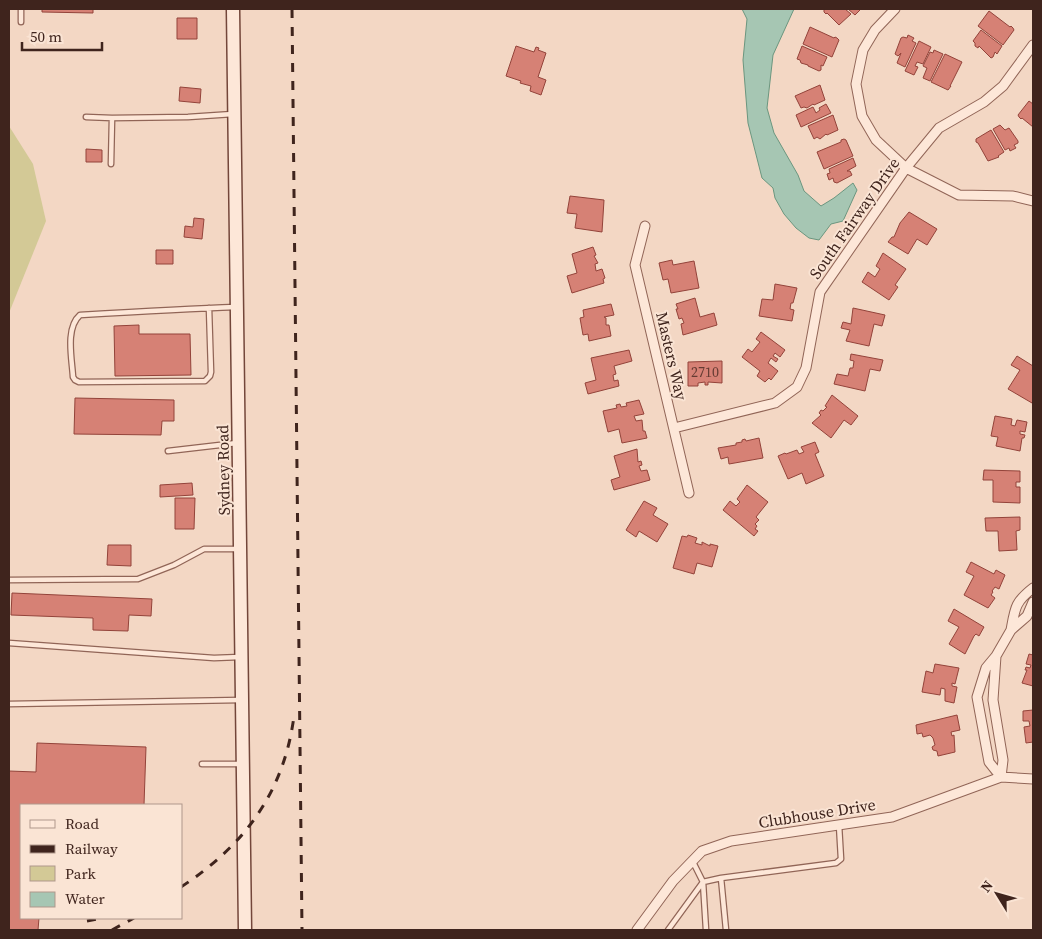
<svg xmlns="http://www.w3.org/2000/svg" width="1042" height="939" viewBox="0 0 1042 939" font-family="'Source Serif 4',serif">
  <rect width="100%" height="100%" fill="#f3d7c4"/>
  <path fill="#d3c996" d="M9 126 33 164 46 221 9 313Z"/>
  <path fill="#a6c6b3" stroke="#6b967f" d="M742 9H794L773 55 767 108 774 133 798 175 804 191 821 206 834 198 853 183 857 190 843 221 831 224 819 240 809 238 796 228 784 214 775 198 773 188 762 178 748 123 743 60 747 19Z"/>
  <path fill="#d68175" stroke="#93433a" d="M42 9H93V13L42 12Z
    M824 9H845L851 14 839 25 827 13 826 14 824 12Z
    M848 9H861L855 15Z
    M989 11 1010 27 1011 26 1013 28 1014 30 1003 45 978 26Z
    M177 18H197V39H177Z
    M810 27 834 38 835 37 837 38 839 40 832 57 803 44Z
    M981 30 1002 46 997 54 995 52 993 57 991 58 979 46 978 48 975 46V43L973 41Z
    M908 35 914 38 912 41 916 43 905 67 897 63 901 53 898 56 895 54 901 38 903 37 907 38Z
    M919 41 931 47 923 64 917 62 915 66 918 67 914 75 905 71Z
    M516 46 534 52 536 47 539 48 538 50 546 53 538 77 546 80 541 95 530 91 531 86 520 83 521 81 506 76Z
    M802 46 827 57 823 66 821 65V70L819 71 808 66V65L801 63 800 60 797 59Z
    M934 50 943 54 930 81 923 78 927 68 923 66 930 52 933 53Z
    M945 54 962 62 950 86H951L948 90 931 82Z
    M820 85 825 100 814 105 813 104 807 108 804 107 801 108 795 96Z
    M180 87 201 89 200 103 179 101Z
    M1029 101 1033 104V127L1022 118 1021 119 1019 117 1018 115Z
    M826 104 831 113 801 127 796 115 813 107 816 113 820 110 819 108Z
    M833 115 838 130 827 135 826 134 820 139 817 137 814 139 808 126Z
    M1000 125 1005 130 1009 128 1018 141V143L1014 145 1016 148 1010 151 1009 148 1005 150 993 129Z
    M991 130 1004 152 998 156 999 157 988 161 978 143 976 142V139Z
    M844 139 846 140 853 156 824 169 817 152 841 142V140Z
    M86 149 102 150V162H86Z
    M853 158 856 166 847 171H850L852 175 837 183 834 182 833 178 829 180 827 174 830 173 829 169Z
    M570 196 604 200 602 232 575 228 577 214 567 213Z
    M909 212 937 229 927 245 917 239 908 254 888 242 892 237H894L900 223Z
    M194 218 204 219 202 239 184 237 185 226 193 227Z
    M593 247 596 255 594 256 598 263 595 264 596 271 602 269 605 278 603 279 604 283 572 293 567 276 577 273 572 254Z
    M156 250H173V264H156Z
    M883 253 906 269 895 285 898 287 889 300 862 282 868 272 875 277 880 269 876 266Z
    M672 260 673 265 694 261 699 288 671 293 668 279 663 280 659 263Z
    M775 284 797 288 793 303H791L790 309 794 310 792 321 759 316 762 299 773 300Z
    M695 298 700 317 714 313 717 325 683 335 681 324 684 323 682 318 679 319 676 309H678L676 304Z
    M611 304 614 315 604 317 606 318V325H609L611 336 589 341 588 334 583 335 580 318 584 317 583 310Z
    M853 308 885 315 882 326 874 324 869 346 846 341 850 330 841 328 843 322 851 324Z
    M139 325V334H190L191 375 115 376 114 326Z
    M761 332 785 350 780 357 775 353 773 356 778 359 776 362 771 358 768 363 778 371 771 380 769 378 765 382 757 376 760 371 742 357 748 349 752 352 760 342 756 339Z
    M629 350 632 361 614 366 616 374 613 375 614 381 618 380 619 386 588 394 585 383 596 380 591 358Z
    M851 354 883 360 880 371 870 369 865 391 834 384 837 374 848 376 850 368H853L854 361 850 360Z
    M1017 356 1033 366V400L1032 403 1008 389 1020 370 1011 365Z
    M722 361V383L708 382V385H705V382L698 383V386H688V362Z
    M832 395 858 416 851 425 844 420 831 438 812 423 821 415 819 413 821 410 823 411 827 407 825 406Z
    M75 398 174 400V421H162L161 435 74 434Z
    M639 400 644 414 634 416 636 421 642 420 643 431H645L647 438 622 443 619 429 608 432 603 411 617 408 616 405 620 404 621 407 627 406 626 403Z
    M995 416 1012 419 1011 425 1015 426 1017 420 1027 422 1025 432 1020 431V434L1025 435 1024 438H1022L1020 451 996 446 998 437 991 436Z
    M759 438 763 458 729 464 728 457 721 459 718 448 736 445V443L742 442V440L745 439 746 441Z
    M815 442 819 452 815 454 824 476 806 484 802 473 788 479 778 456 785 453 786 454 797 450 799 454 804 452 801 447Z
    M637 449 638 462 641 461 642 465 639 466 641 471 647 470 650 480 614 490 611 480 620 477 614 456Z
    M984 470 1020 471V482H1016V487H1020V503L993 502V480H983Z
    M192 483 193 495 160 497V485Z
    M747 485 768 502 756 517 759 520 755 524 757 526 755 529 758 531 754 536 723 510 730 501 736 506 740 502 737 499Z
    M175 498H195L194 529H175Z
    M644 501 657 508 653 515 668 524 657 542 639 531 636 537 626 530Z
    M1020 517V530L1016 531 1017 550 999 551 998 531H986L985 518Z
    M688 535 697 538 695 543 702 545V542L710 546V544L718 546 712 567 697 563 694 574 673 568 682 536 687 537Z
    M108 545H131V566L107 565Z
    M971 562 994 574 996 570 1005 575 999 589 995 587 992 591 993 592 991 595 995 598 988 608 964 595 974 576 966 572Z
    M12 593 152 599 151 616 129 615 128 631 93 630V618L11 615Z
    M954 609 984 627 979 636 976 634 974 636 965 654 949 644 959 627 948 621Z
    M1029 654 1033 655V686L1022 683 1027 670H1025L1026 667 1030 668 1031 665 1026 664Z
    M935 664 959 668 955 684 952 683V686L957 687 954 703 945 701V689L941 688 940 695 922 692 926 671 933 673Z
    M1033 710V742L1026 743 1024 727 1030 726 1029 721H1023V711Z
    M957 715 960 730 951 732 952 736 954 735 955 752 938 756 937 751 933 750 932 747 935 745 933 738 930 735 923 737 922 733 917 734 916 725Z
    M37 743 146 747 144 805H21V918H39L38 930H9V771L36 772Z"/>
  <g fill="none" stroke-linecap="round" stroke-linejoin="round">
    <defs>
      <path id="lane" d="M21 9V22
        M86 117 112 118
        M111 164 112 118 188 117 233 114
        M209 308 211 372 210 376 205 381 79 382 75 380 73 377C72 359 65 328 80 315 132 312 184 309 236 307
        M168 451 237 443
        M9 580 138 579 174 565 204 549H239
        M9 643 214 658 240 657
        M9 704 241 700
        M202 764H241
        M693 862 703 882 706 930
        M721 878 726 930
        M668 930 703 882 721 878 836 863 841 859 839 825"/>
      <path id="street" d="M895 9 875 30 863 50 856 84 862 116 876 140 906 168 959 195 1013 196 1033 201
        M645 226 635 265 689 493
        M674 428 775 403 797 387 806 368 820 292 906 168 939 128 984 102 1003 86 1033 45
        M1011 630C1015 608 1015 602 1033 588
        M996 656 993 700 1003 760 1001 777
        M1001 777 989 762 977 697 986 668 996 656 1011 630 1027 616 1033 602
        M637 930 673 881 702 851 731 841 892 817 1001 777 1033 779"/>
      <path id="secondary" d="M233 9 245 930"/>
    </defs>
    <use href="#lane" stroke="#916557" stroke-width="7"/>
    <use href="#street" stroke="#916557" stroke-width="11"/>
    <use href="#secondary" stroke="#73463a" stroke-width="15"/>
    <use href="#lane" stroke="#fde7d8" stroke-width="4.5"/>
    <use href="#street" stroke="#fde7d8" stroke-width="9"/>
    <use href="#secondary" stroke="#fde7d8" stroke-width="12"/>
    <path stroke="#3f241d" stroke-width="3" stroke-dasharray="9 9" stroke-linecap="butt" d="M292 9 302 930
      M181 887C245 845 284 792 294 716
      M87 921 103 918
      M112 930 134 918"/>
  </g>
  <g text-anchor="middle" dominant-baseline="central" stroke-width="4" stroke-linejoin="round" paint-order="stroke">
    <g font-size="14" fill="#653b33">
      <text x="705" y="372">2710</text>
    </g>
    <g font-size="16" fill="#3f241d" stroke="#fae4d4">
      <text transform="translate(854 218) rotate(-55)">South Fairway Drive</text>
      <text transform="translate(672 356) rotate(77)">Masters Way</text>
      <text transform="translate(223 470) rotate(-91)">Sydney Road</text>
      <text transform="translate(817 813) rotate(-9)">Clubhouse Drive</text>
    </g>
  </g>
  <rect width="1042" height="939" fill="none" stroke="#3f241d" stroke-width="20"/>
  <rect x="20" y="804" width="162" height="115" fill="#fae4d4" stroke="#af978b"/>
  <rect x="30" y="820" width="25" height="8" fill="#fde7d8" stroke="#af978b"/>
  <text x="65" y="829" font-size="15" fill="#3f241d">Road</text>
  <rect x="30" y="845" width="25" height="8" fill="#3f241d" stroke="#af978b"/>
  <text x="65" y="854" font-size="15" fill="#3f241d">Railway</text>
  <rect x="30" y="866" width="25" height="15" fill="#d3c996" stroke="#af978b"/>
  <text x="65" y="879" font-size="15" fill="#3f241d">Park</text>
  <rect x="30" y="892" width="25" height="15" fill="#a6c6b3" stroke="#af978b"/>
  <text x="65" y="904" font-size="15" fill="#3f241d">Water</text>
  <g transform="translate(997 894) rotate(307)" stroke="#fae4d4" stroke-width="4" paint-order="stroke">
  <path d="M0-4L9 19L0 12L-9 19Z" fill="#3f241d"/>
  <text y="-8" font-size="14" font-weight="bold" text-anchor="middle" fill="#3f241d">N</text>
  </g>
  <path d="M22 42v8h80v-8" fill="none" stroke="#3f241d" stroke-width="2.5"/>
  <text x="30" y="42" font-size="15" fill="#3f241d" stroke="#fae4d4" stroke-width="4" paint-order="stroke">50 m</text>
</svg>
